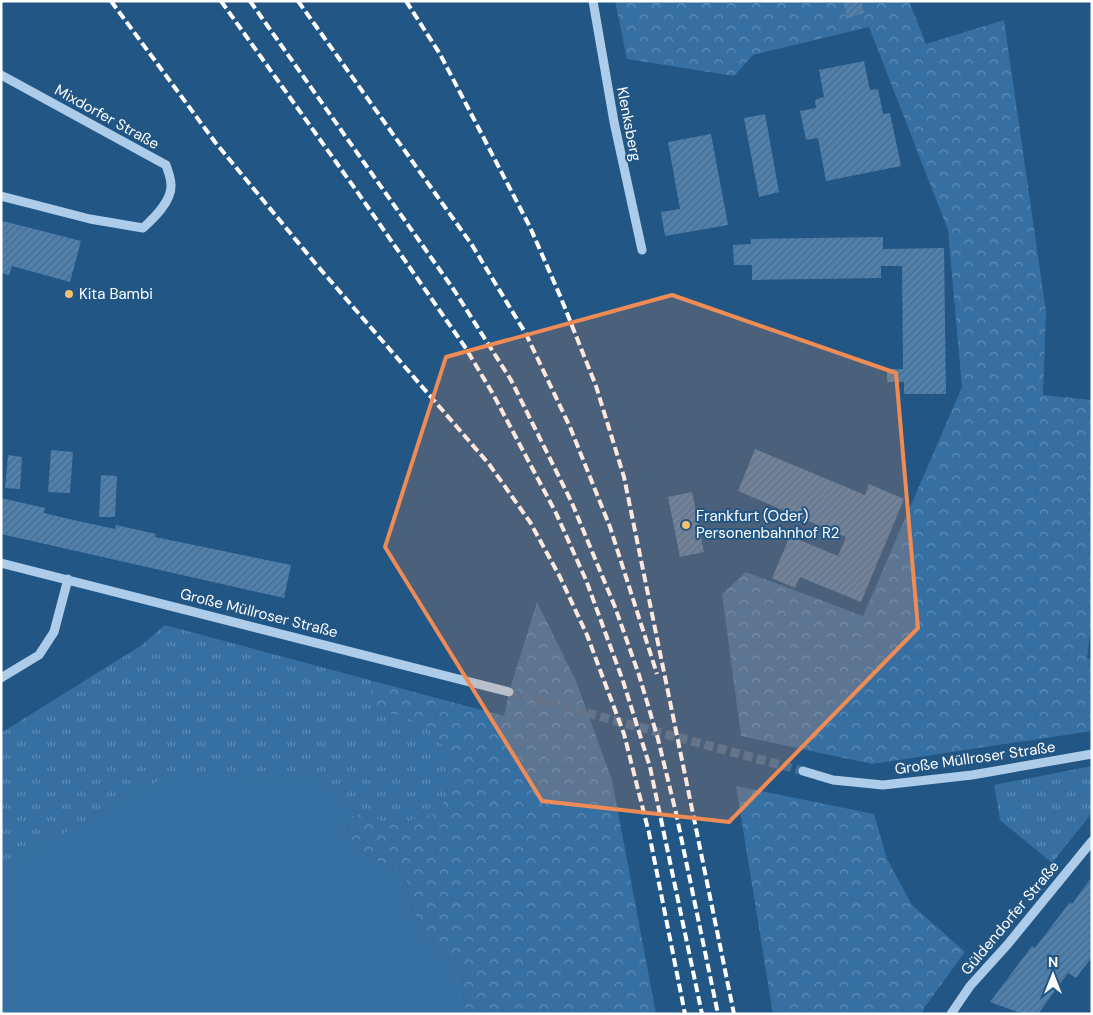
<svg xmlns="http://www.w3.org/2000/svg" width="1093" height="1015" viewBox="0 0 1093 1015" font-family="'DM Sans',sans-serif">
	<style>
		.grass { fill: url(#grass-tufts) }
		.forest { fill: url(#forest-crowns) }
		.park { fill: #3670a2 }
		.building { fill: url(#building-hatch) }
		.lines { fill: none; stroke-linecap: round; stroke-linejoin: round }
		.minor-tunnel { stroke: #436f97; stroke-width: 9; stroke-dasharray: 9 4.5; stroke-linecap: butt }
		.minor { stroke: #accce9; stroke-width: 9 }
		.rail { stroke: #fff; stroke-width: 4; stroke-dasharray: 9 4; stroke-linecap: butt }
		.marked { fill: #ef8b55; fill-opacity: 0.2; stroke: #ef8b55; stroke-width: 4; stroke-linejoin: round }
		.poi-dot { fill: #f4c26e; stroke: #225685; stroke-width: 2 }
		.labels { text-anchor: middle; dominant-baseline: central; stroke-width: 4; stroke-linejoin: round; paint-order: stroke }
		.street-label { font-size: 15px; fill: #fff; stroke: #225685 }
		.poi-label { font-size: 15px; fill: #fff; stroke: #225685; text-anchor: start }
	</style>
	<defs>
		<pattern id="grass-tufts" width="24" height="20" patternUnits="userSpaceOnUse" patternTransform="scale(1.25)"><rect width="24" height="20" fill="#3670a2"/><path d="M3 7l-1-3M5 7V3M7 7l1-3M15 17l-1-3M17 17v-4M19 17l1-3" fill="none" stroke="#5e8db5"/></pattern>
		<pattern id="forest-crowns" width="20" height="18" patternUnits="userSpaceOnUse" patternTransform="scale(1.25)"><rect width="20" height="18" fill="#3670a2"/><path d="M2 6a3 3 0 1 1 6 0M12 15a3 3 0 1 1 6 0" fill="none" stroke="#5e8db5"/></pattern>
		<pattern id="building-hatch" width="6" height="6" patternUnits="userSpaceOnUse" patternTransform="scale(1.25)"><rect width="6" height="6" fill="#4f81af"/><path d="M-1 1l2-2M0 6l6-6M5 7l2-2" fill="none" stroke="#4e6982"/></pattern>
	</defs>
	<rect width="100%" height="100%" fill="#225685"/>
	<path class="grass" d="M 165,625 L 373,681 L 368,701 L 377,710 L 424,723 L 455,760 L 441,811 L 396,825 L 357,814 L 324,779 L 1,868 L 1,733 L 142,645 Z
		M 1092,766 L 1092,813 L 1052,863 L 1000,820 L 994,785 Z"/>
	<path class="forest" d="M 615,1 L 909,1 L 926,44 L 1004,20 L 1046,312 L 1043,395 L 1092,400 L 1092,617 L 1087,658 L 1092,660 L 1092,731 L 872,764 L 741,736 L 722,594 L 746,572 L 863,616 L 962,387 L 948,230 L 869,27 L 753,55 L 734,76 L 627,59 Z
		M 537,602 L 576,681 L 612,780 L 656,1014 L 465,1014 L 462,973 L 428,938 L 413,910 L 405,876 L 353,847 L 346,819 L 357,814 L 396,825 L 441,811 L 455,760 L 424,723 L 377,710 L 368,701 L 373,681 L 504,716 L 509,692 Z
		M 736,786 L 874,814 L 887,859 L 912,905 L 965,952 L 924,1008 L 922,1014 L 773,1014 Z"/>
	<path class="park" d="M 166,777 L 324,779 L 357,814 L 346,819 L 353,847 L 405,876 L 413,910 L 428,938 L 462,973 L 465,1014 L 1,1014 L 1,868 Z"/>
	<path class="building" d="M 848,1 L 861,1 L 864,13 L 848,18 L 843,3 Z
		M 864,61 L 870,90 L 878,89 L 883,114 L 890,113 L 901,166 L 826,181 L 818,138 L 806,140 L 800,111 L 816,108 L 815,100 L 824,97 L 819,70 Z
		M 765,114 L 779,192 L 759,197 L 744,118 Z
		M 711,134 L 728,225 L 665,236 L 661,212 L 680,209 L 668,142 Z
		M 3,221 L 81,241 L 70,282 L 12,266 L 9,275 L 1,273 L 1,228 Z
		M 883,237 L 883,249 L 944,248 L 946,394 L 904,394 L 904,382 L 887,382 L 887,369 L 903,369 L 902,266 L 881,266 L 881,278 L 752,280 L 752,265 L 734,265 L 733,245 L 751,244 L 751,239 Z
		M 755,449 L 865,495 L 869,484 L 904,499 L 861,602 L 800,577 L 795,588 L 772,578 L 790,536 L 838,556 L 846,537 L 738,491 Z
		M 51,450 L 73,452 L 70,493 L 48,492 Z
		M 8,455 L 22,457 L 20,489 L 5,488 Z
		M 101,475 L 117,476 L 115,517 L 99,517 Z
		M 692,492 L 704,552 L 680,557 L 668,497 Z
		M 1,498 L 45,508 L 44,513 L 69,519 L 115,529 L 116,525 L 156,534 L 155,537 L 291,565 L 284,598 L 1,534 Z
		M 1092,877 L 1092,957 L 1076,978 L 1068,973 L 1038,1014 L 1023,1014 L 990,1002 L 1032,946 L 1035,948 L 1070,902 L 1072,904 Z"/>
	<g class="lines">
		<path class="minor-tunnel" d="M 509,692 L 803,771"/>
		<path class="minor" d="M 593,1 L 614,122 L 642,250
			M 1,75 L 166,165 C 168,171 171,178 171,185 C 172,201 154,218 143,228 L 90,219 L 1,196
			M 1,563 L 509,692
			M 1,678 L 39,655 L 54,632 L 68,579
			M 803,771 L 833,780 L 883,785 L 972,775 L 1092,754
			M 951,1014 L 970,986 L 1008,944 L 1092,841"/>
		<path class="rail" d="M 111,1 L 215,142 L 315,263 L 489,464 L 530,522 L 560,577 L 587,635 L 624,734 L 649,833 L 685,1014
			M 221,1 L 356,190 L 465,347 L 493,394 L 556,513 L 586,580 L 623,681 L 650,767 L 702,1014
			M 250,1 L 454,290 L 511,380 L 572,503 L 615,607 L 639,675 L 658,739 L 676,813 L 718,1014
			M 298,1 L 472,245 L 526,334 L 570,427 L 610,527 L 657,674
			M 406,1 L 440,54 L 530,227 L 561,298 L 596,386 L 624,477 L 734,1014"/>
	</g>
	<path class="marked" d="M 672,295 L 896,373 L 918,628 L 729,822 L 542,801 L 385,547 L 446,357 Z"/>
	<g class="poi-dot">
		<circle cx="69" cy="294" r="5"/>
		<circle cx="686" cy="525" r="5"/>
	</g>
	<g class="labels">
		<g class="street-label">
			<text transform="translate(107 117) rotate(29)">Mixdorfer Straße</text>
			<text transform="translate(629 124) rotate(79)">Klenksberg</text>
			<text transform="translate(259 613) rotate(14)">Große Müllroser Straße</text>
			<text transform="translate(975 758) rotate(-8)">Große Müllroser Straße</text>
			<text transform="translate(1010 918) rotate(-50)">Güldendorfer Straße</text>
		</g>
		<g class="poi-label">
			<text x="79" y="294">Kita Bambi</text>
			<text x="696" y="516">Frankfurt (Oder)<tspan x="696" dy="17">Personenbahnhof R2</tspan></text>
		</g>
	</g>
	<rect width="1093" height="1015" fill="none" stroke="#ffffff" stroke-width="5"/>
	<g transform="translate(1053 975)" stroke="#225685" stroke-width="4" paint-order="stroke">
	<path d="M0-4L9 19L0 12L-9 19Z" fill="#ffffff"/>
	<text y="-8" font-size="14" font-weight="bold" text-anchor="middle" fill="#ffffff">N</text>
	</g>
</svg>
